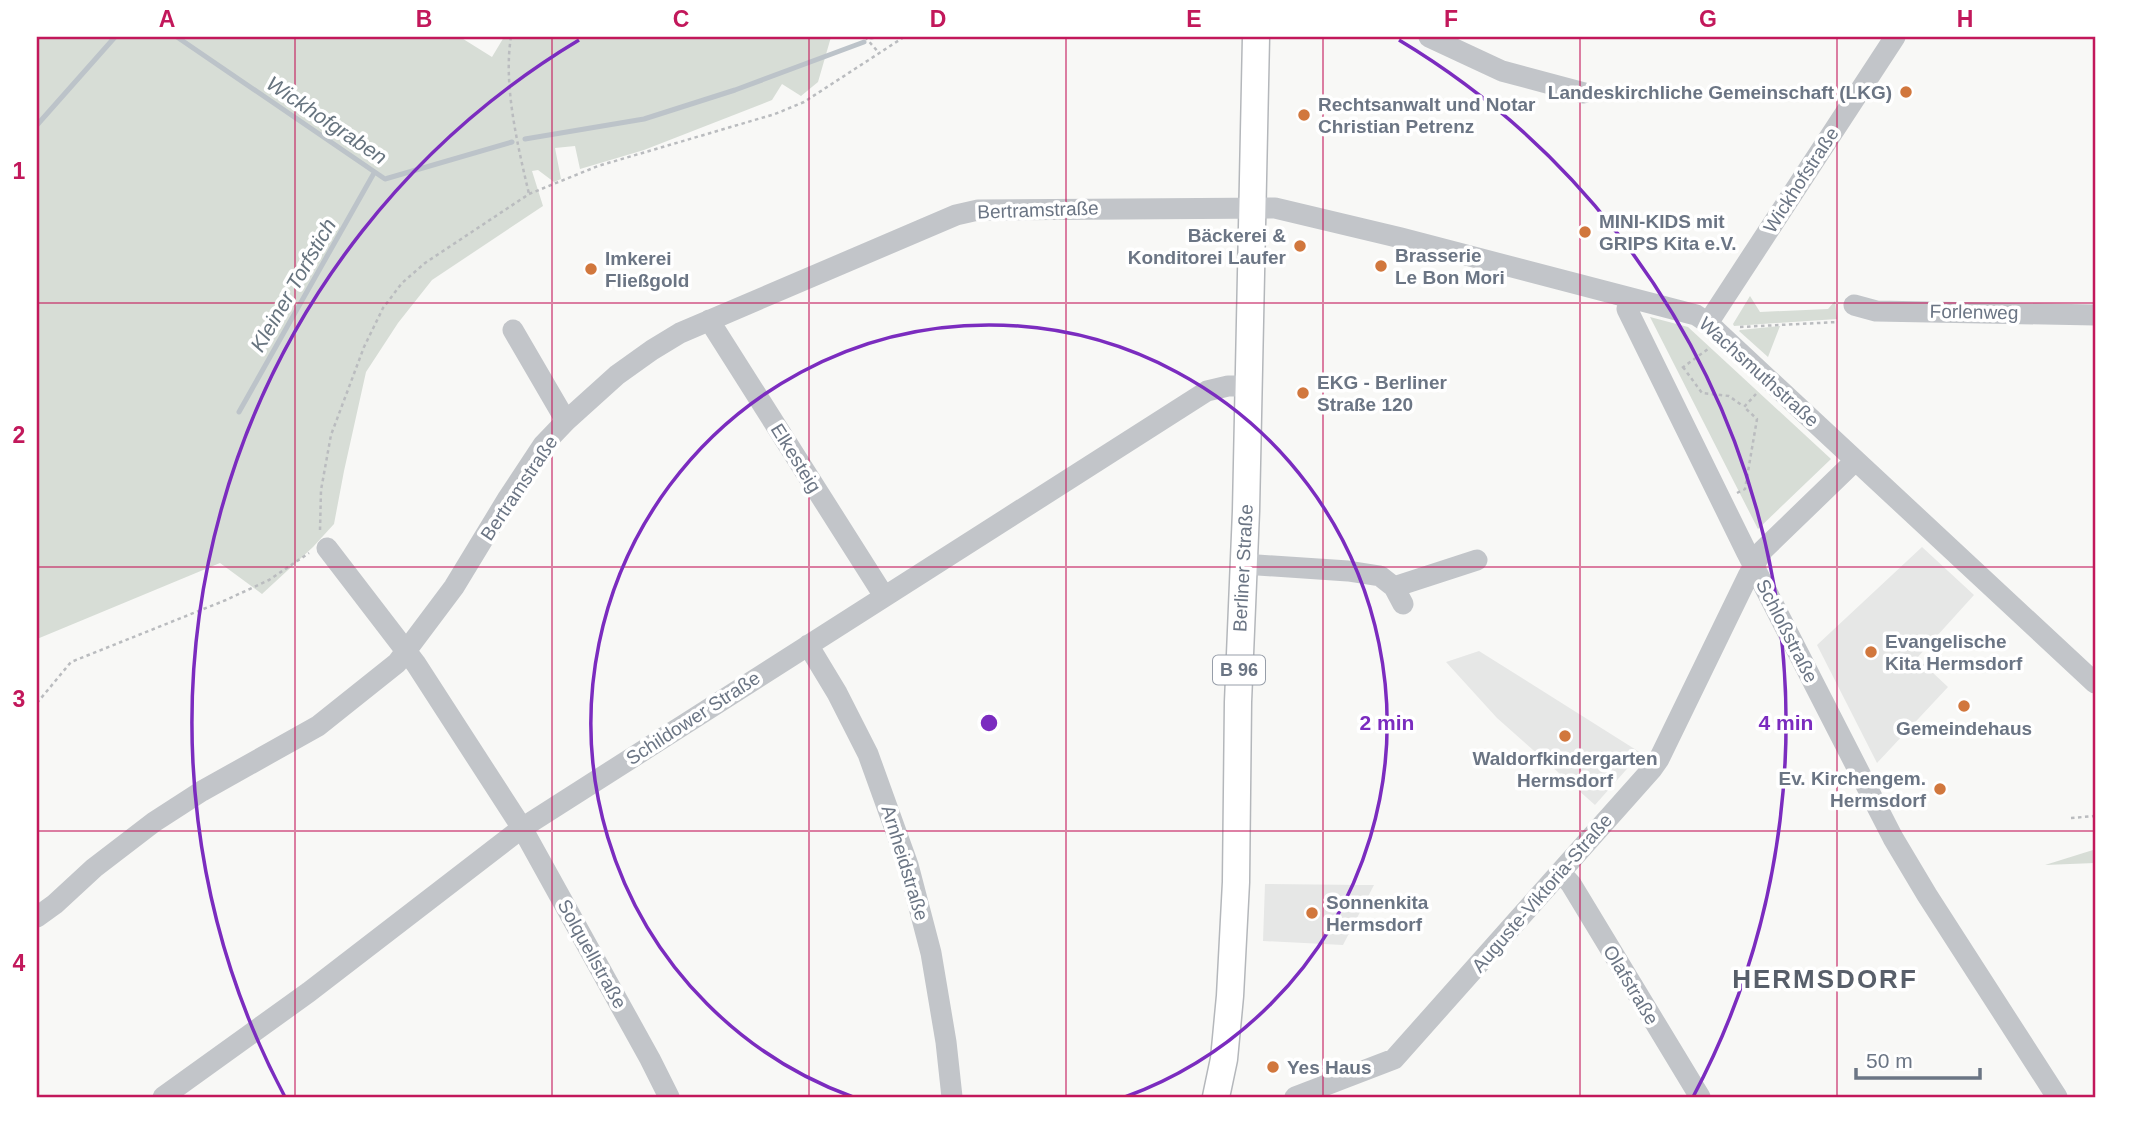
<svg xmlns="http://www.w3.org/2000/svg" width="2132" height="1134" viewBox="0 0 2132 1134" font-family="Helvetica,sans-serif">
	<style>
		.built { fill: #e6e7e6 }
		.green { fill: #d7ddd6 }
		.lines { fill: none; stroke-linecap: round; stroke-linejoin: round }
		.stream { stroke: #bcc3c9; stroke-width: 5 }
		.major-casing { stroke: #b4b7bb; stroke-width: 29 }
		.path { stroke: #babcbf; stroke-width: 2.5; stroke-dasharray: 3.5 3.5; stroke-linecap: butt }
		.minor { stroke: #c2c5c9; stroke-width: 21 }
		.major { stroke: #fff; stroke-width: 26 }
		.grid { fill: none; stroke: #c2185b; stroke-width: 2; stroke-opacity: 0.55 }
		.ring { fill: none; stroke: #7b2cbf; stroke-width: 3.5 }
		.poi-dot { fill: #d1773d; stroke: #fff; stroke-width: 2.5 }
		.labels { text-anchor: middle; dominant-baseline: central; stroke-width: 7; stroke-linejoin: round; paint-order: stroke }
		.shield { fill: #fff; stroke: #979ea9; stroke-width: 2 }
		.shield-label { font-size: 18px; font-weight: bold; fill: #6b7584 }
		.poi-label { font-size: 19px; font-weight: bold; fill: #6b7584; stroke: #fff; text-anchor: start }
		.street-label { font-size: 19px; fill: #6b7584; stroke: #fff }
		.water-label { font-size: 21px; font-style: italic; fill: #67747f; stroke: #fff }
		.district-label { font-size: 26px; font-weight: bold; letter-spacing: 2px; fill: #585f6a; stroke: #fff }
		.centre { fill: #7b2cbf; stroke: #fff; stroke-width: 3.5 }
		.ring-label { font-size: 21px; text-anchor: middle; font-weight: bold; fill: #7b2cbf; stroke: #fff; stroke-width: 7; stroke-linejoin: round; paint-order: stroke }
		.neatline { fill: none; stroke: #c2185b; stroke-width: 2.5 }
		.grid-label { font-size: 23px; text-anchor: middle; font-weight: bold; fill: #c2185b }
	</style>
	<rect width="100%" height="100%" fill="#f8f8f6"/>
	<path class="built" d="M 1922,547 L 1974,595 L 1917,658 L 1948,687 L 1877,763 L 1817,645 Z
		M 1479,651 L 1641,753 L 1595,805 L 1497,718 L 1446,662 Z
		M 1265,884 L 1362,885 L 1374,885 L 1343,945 L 1263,941 Z"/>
	<path class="green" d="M 37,37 L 460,37 L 492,57 L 504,37 L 831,37 L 818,82 L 801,96 L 782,84 L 772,100 L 644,150 L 580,169 L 575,146 L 555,148 L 561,179 L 554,182 L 538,170 L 532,171 L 543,206 L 432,280 L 398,323 L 366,372 L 344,471 L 334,524 L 313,547 L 262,594 L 220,563 L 37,639 Z
		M 1750,296 L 1760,312 L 1828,309 L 1835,301 L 1837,319 L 1734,326 L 1733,324 Z
		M 1650,317 L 1688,327 L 1831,459 L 1758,529 Z
		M 1780,326 L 1768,357 L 1739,331 L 1740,330 Z
		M 2095,844 L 2095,863 L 2045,865 L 2093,850 Z"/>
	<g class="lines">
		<path class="stream" d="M 177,37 L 385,179 L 512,142
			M 871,37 L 872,37
			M 37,125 L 115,37
			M 525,139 L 644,119 L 735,90 L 864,42
			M 239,412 L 374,173"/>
		<defs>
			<path id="major" d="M 1216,1097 L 1224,1059 L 1230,996 L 1236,882 L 1238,702 L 1246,511 L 1256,37"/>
		</defs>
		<use href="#major" class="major-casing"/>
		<path class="path" d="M 511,37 C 503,85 518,147 529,194
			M 865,37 L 880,54
			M 1740,327 L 1838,322
			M 1683,367 L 1702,393 L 1729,396 L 1743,406
			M 1682,368 L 1708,349
			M 1737,493 L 1745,489 L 1757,419 L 1744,407 L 1756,394
			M 320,530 L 321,490 L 331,435 L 364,347 L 383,308 L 402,283 L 425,263 L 529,194 L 598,166 L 775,114 L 804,102 L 904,37
			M 37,703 L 71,662 L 226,600 L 269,580 L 309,553
			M 2071,818 L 2095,816"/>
		<path class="minor" d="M 1429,37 L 1502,71 L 1584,93
			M 1630,298 L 1627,309 L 1746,551 L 1893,838 L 1927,895 L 2057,1097
			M 1854,305 L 1876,311 L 2095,315
			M 709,320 L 884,596
			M 1708,323 L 1895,37
			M 513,330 L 566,421
			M 327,548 L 416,664 L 522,828 L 650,1059 L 669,1097
			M 1243,564 L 1348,571 L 1380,576 L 1394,587 L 1403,604
			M 1394,587 L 1477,560
			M 808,645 L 837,693 L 868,754 L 908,865 L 931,953 L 946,1042 L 952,1097
			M 1561,873 L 1571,884 L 1700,1097
			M 37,917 L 55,904 L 94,868 L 154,822 L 202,791 L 318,726 L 397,663 L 454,587 L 508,498 L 543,445 L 566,421 L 617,375 L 652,350 L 680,333 L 956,215 L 978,210 L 1275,208 L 1401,238 L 1696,315 L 1708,323 L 2095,683
			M 163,1097 L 309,992 L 522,828 L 1207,391 L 1228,386 L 1248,386
			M 1295,1097 L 1394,1059 L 1652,769 L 1659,759 L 1748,576 L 1763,550 L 1855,461"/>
		<use href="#major" class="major"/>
	</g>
	<path class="grid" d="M 295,37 L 295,1097M 552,37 L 552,1097M 809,37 L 809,1097M 1066,37 L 1066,1097M 1323,37 L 1323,1097M 1580,37 L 1580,1097M 1837,37 L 1837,1097M 37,303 L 2095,303M 37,567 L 2095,567M 37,831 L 2095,831"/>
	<g class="ring">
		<path d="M853 1097A398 398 0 1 1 1125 1097"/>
		<path d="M285 1097A797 797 0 0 1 579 40M1399 40A797 797 0 0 1 1693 1097"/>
	</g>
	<g class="poi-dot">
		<circle cx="1906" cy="92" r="7"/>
		<circle cx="1304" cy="115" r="7"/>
		<circle cx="1585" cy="232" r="7"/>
		<circle cx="1300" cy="246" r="7"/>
		<circle cx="1381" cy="266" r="7"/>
		<circle cx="591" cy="269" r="7"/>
		<circle cx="1303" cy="393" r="7"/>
		<circle cx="1871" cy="652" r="7"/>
		<circle cx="1964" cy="706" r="7"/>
		<circle cx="1565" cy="736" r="7"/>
		<circle cx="1940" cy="789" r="7"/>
		<circle cx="1312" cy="913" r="7"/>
		<circle cx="1273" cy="1067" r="7"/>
	</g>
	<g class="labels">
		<rect class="shield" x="1213" y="655.5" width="52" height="29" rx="5"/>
		<g class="shield-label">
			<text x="1239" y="670">B 96</text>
		</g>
		<g class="poi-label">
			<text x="1892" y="92" text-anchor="end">Landeskirchliche Gemeinschaft (LKG)</text>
			<text x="1318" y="104">Rechtsanwalt und Notar<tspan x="1318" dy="22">Christian Petrenz</tspan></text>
			<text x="1599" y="221">MINI-KIDS mit<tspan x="1599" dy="22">GRIPS Kita e.V.</tspan></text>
			<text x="1286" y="235" text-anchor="end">Bäckerei &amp;<tspan x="1286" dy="22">Konditorei Laufer</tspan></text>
			<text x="1395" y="255">Brasserie<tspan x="1395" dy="22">Le Bon Mori</tspan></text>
			<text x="605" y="258">Imkerei<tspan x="605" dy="22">Fließgold</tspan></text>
			<text x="1317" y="382">EKG - Berliner<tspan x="1317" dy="22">Straße 120</tspan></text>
			<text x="1885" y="641">Evangelische<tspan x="1885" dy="22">Kita Hermsdorf</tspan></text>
			<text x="1964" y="728" text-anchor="middle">Gemeindehaus</text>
			<text x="1565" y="758" text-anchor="middle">Waldorfkindergarten<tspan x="1565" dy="22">Hermsdorf</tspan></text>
			<text x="1926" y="778" text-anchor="end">Ev. Kirchengem.<tspan x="1926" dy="22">Hermsdorf</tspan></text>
			<text x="1326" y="902">Sonnenkita<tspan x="1326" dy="22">Hermsdorf</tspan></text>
			<text x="1287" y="1067">Yes Haus</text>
		</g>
		<g class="street-label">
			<text transform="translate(1801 180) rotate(-57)">Wickhofstraße</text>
			<text transform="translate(1038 210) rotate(-2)">Bertramstraße</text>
			<text transform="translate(1974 312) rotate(1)">Forlenweg</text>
			<text transform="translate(1759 372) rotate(42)">Wachsmuthstraße</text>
			<text transform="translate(796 458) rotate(58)">Elkesteig</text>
			<text transform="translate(519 488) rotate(-56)">Bertramstraße</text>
			<text transform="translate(1243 568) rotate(-87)">Berliner Straße</text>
			<text transform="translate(1787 631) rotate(63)">Schloßstraße</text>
			<text transform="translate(693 718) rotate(-33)">Schildower Straße</text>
			<text transform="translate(905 863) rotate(73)">Arnheidstraße</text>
			<text transform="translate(1542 893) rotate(-49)">Auguste-Viktoria-Straße</text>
			<text transform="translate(592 954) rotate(61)">Solquellstraße</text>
			<text transform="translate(1631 985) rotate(59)">Olafstraße</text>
		</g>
		<g class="water-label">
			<text transform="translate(327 120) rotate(34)">Wickhofgraben</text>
			<text transform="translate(293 285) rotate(-60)">Kleiner Torfstich</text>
		</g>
		<g class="district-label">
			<text x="1825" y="979">HERMSDORF</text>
		</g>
	</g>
	<circle cx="989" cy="723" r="10" class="centre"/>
	<g class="ring-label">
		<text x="1387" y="730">2 min</text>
		<text x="1786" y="730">4 min</text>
	</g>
	<rect width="2132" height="1134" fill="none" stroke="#ffffff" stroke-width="77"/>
	<path d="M1856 1068v10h124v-10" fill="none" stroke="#6b7584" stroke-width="3.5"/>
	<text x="1866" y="1068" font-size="21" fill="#6b7584" stroke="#ffffff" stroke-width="5" paint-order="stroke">50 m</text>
	<rect x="38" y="38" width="2056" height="1058" class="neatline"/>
	<g class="grid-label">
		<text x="167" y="27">A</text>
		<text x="424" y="27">B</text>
		<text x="681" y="27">C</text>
		<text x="938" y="27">D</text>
		<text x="1194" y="27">E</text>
		<text x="1451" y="27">F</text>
		<text x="1708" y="27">G</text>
		<text x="1965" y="27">H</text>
		<text x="19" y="179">1</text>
		<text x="19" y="443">2</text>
		<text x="19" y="707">3</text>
		<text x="19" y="971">4</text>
	</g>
</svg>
